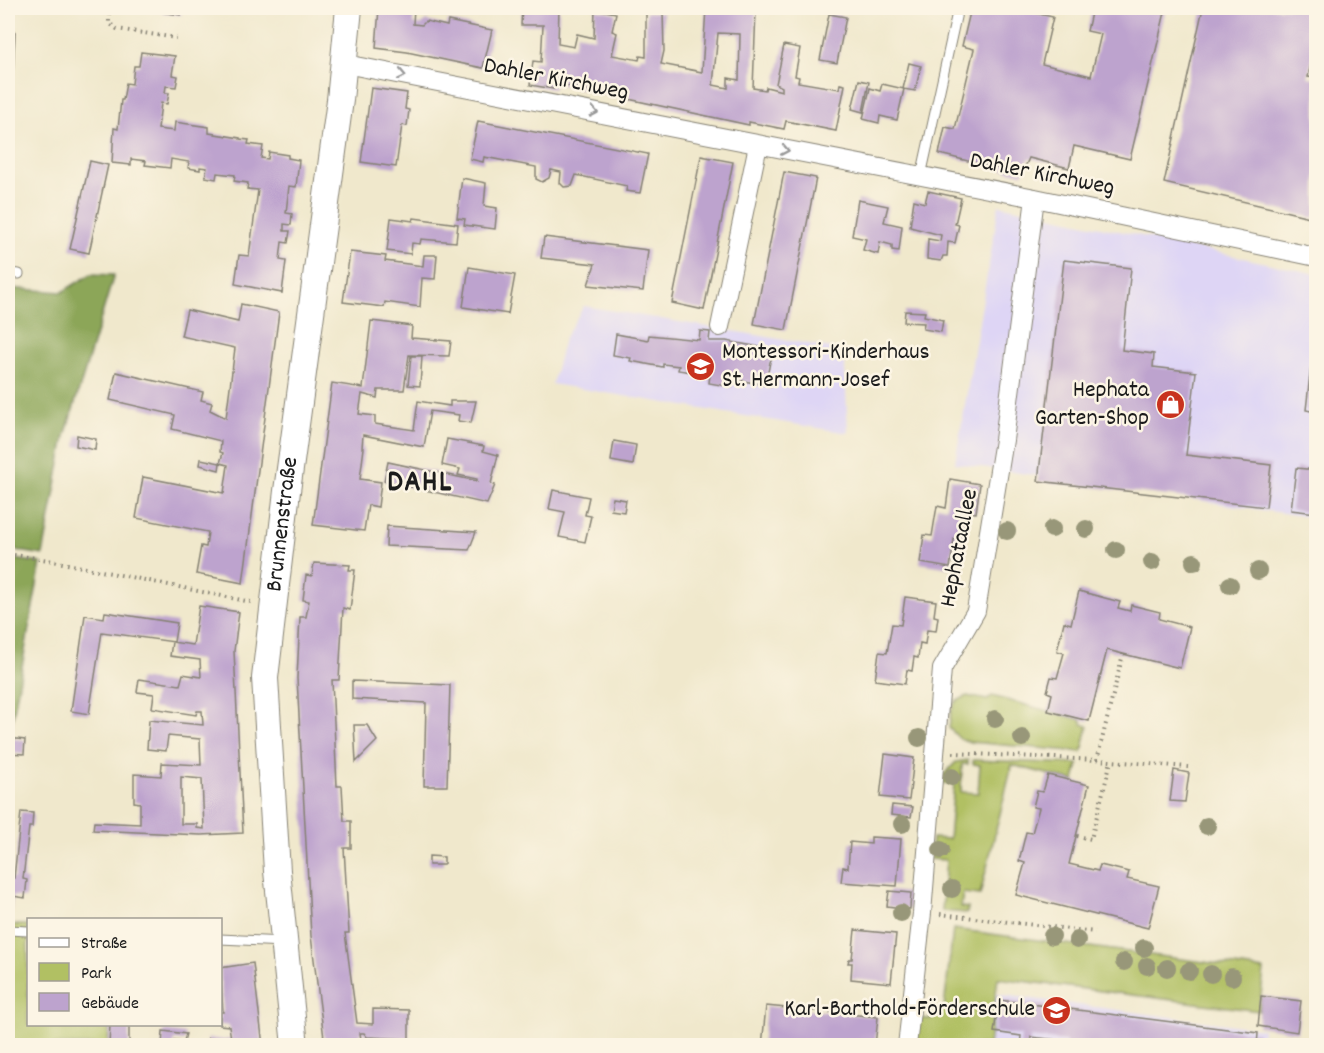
<svg xmlns="http://www.w3.org/2000/svg" width="1324" height="1053" viewBox="0 0 1324 1053" font-family="Dekko,sans-serif">
	<style>
		.built { fill: #ded5f5 }
		.green { fill: #b1c063; stroke: #666e40; stroke-width: 1.5 }
		.forest { fill: #8ca659; stroke: #54613a; stroke-width: 1.5 }
		.building { fill: #bda3ce; fill-rule: evenodd }
		.lines { fill: none; stroke-linecap: round; stroke-linejoin: round }
		.lane-casing { stroke: #868274; stroke-width: 11 }
		.street-casing { stroke: #868274; stroke-width: 20 }
		.secondary-casing { stroke: #868274; stroke-width: 28 }
		.path { stroke: #868274; stroke-width: 4; stroke-dasharray: 1.5 4.5; stroke-linecap: butt }
		.lane { stroke: #fff; stroke-width: 9 }
		.street { stroke: #fff; stroke-width: 18 }
		.secondary { stroke: #fff; stroke-width: 26 }
		.tree { fill: #989779 }
		.oneway { stroke: #999 }
		.labels { text-anchor: middle; dominant-baseline: central; stroke-width: 5; stroke-linejoin: round; paint-order: stroke }
		.street-label { font-size: 24px; fill: #1c1c1c; stroke: #fcf5e5 }
		.poi-label { font-size: 24px; fill: #1c1c1c; stroke: #fcf5e5; text-anchor: end }
		.district-label { font-size: 30px; font-weight: bold; letter-spacing: 1.5px; fill: #1c1c1c; stroke: #fcf5e5 }
	</style>
	<rect width="100%" height="100%" fill="#fcf5e5"/>
	<filter id="ink" filterUnits="userSpaceOnUse"><feTurbulence type="fractalNoise" baseFrequency=".0167" numOctaves="2"/><feDisplacementMap in="SourceGraphic" scale="12" xChannelSelector="R" yChannelSelector="G"/><feConvolveMatrix kernelMatrix="1 2 1 2 8 2 1 2 1" color-interpolation-filters="sRGB"/></filter>
	<filter id="wash" filterUnits="userSpaceOnUse"><feTurbulence type="fractalNoise" baseFrequency=".008" numOctaves="4" result="noise"/><feDisplacementMap in="SourceGraphic" scale="24" xChannelSelector="R" yChannelSelector="G"/><feGaussianBlur stdDeviation="1.35" result="paint"/><feColorMatrix in="noise" values="0 0 0 0 0 0 0 0 0 0 0 0 0 0 0 0 0 1.4 0 .05"/><feComposite in="paint" operator="in"/></filter>
	<g filter="url(#wash)">
		<rect width="100%" height="100%" fill="#f0e8cc"/>
		<path class="built" d="M 999,205 L 1316,274 L 1316,518 L 955,463 Z
			M 584,306 L 844,350 L 848,433 L 552,384 L 564,339 Z
			M 995,994 L 1263,1029 L 1261,1045 L 989,1046 Z"/>
		<path class="green" d="M 967,696 L 987,700 L 992,696 L 1082,720 L 1082,724 L 1088,726 L 1082,752 L 970,742 L 959,738 L 949,728 L 951,712 L 955,702 Z
			M 968,760 L 968,764 L 962,764 L 961,792 L 978,793 L 980,765 L 973,764 L 973,760 L 1078,764 L 1074,781 L 1012,765 L 980,895 L 963,893 L 961,907 L 968,908 L 967,913 L 942,911 L 946,860 L 930,859 L 932,838 L 949,839 L 954,784 L 937,782 L 956,762 Z
			M 8,925 L 28,925 L 28,1024 L 109,1025 L 108,1045 L 8,1045 Z
			M 953,929 L 1264,970 L 1259,1011 L 998,978 L 989,1045 L 913,1046 L 916,1018 L 931,1019 L 944,1008 Z"/>
		<path class="forest" d="M 91,274 L 114,275 L 65,436 L 43,555 L 8,549 L 8,288 L 62,292 Z
			M 8,558 L 41,563 L 11,727 L 8,726 Z"/>
		<g id="blocks">
			<path class="building" d="M 147,8 L 182,8 L 181,15 L 146,10 Z
				M 379,8 L 414,8 L 413,24 L 422,25 L 426,21 L 447,26 L 448,21 L 492,30 L 483,68 L 407,52 L 376,48 Z
				M 522,8 L 559,8 L 558,44 L 574,47 L 577,34 L 594,38 L 595,9 L 616,13 L 612,31 L 617,33 L 612,55 L 639,60 L 640,56 L 646,57 L 646,12 L 663,12 L 664,51 L 661,64 L 702,72 L 706,8 L 756,10 L 753,88 L 765,90 L 766,87 L 782,91 L 782,87 L 776,84 L 784,45 L 800,48 L 795,76 L 799,77 L 798,82 L 839,89 L 840,84 L 845,85 L 836,131 L 786,121 L 784,129 L 749,122 L 749,125 L 554,83 L 554,89 L 530,85 L 533,61 L 541,62 L 543,25 L 521,25 ZM 718,33 L 740,34 L 739,80 L 728,78 L 728,88 L 713,85 Z
				M 971,8 L 1012,8 L 1053,17 L 1042,64 L 1091,76 L 1101,34 L 1087,31 L 1092,8 L 1166,8 L 1130,159 L 1074,146 L 1069,168 L 1029,158 L 1022,174 L 939,154 L 945,127 L 955,129 L 974,49 L 962,46 Z
				M 1203,8 L 1316,8 L 1316,41 L 1308,77 L 1316,78 L 1316,209 L 1314,218 L 1164,183 Z
				M 829,14 L 846,17 L 837,63 L 820,60 Z
				M 8,32 L 15,32 L 13,77 L 8,76 Z
				M 141,52 L 175,56 L 172,75 L 178,76 L 176,87 L 166,86 L 165,93 L 169,93 L 167,104 L 161,103 L 158,129 L 174,131 L 175,122 L 209,127 L 209,133 L 240,138 L 240,139 L 249,140 L 248,144 L 263,146 L 261,158 L 268,159 L 269,152 L 288,155 L 288,158 L 299,160 L 296,187 L 289,186 L 286,213 L 292,214 L 291,225 L 284,224 L 284,231 L 290,231 L 288,243 L 282,242 L 280,260 L 286,261 L 282,293 L 235,284 L 239,255 L 249,256 L 258,190 L 247,189 L 248,183 L 234,181 L 235,175 L 217,173 L 216,179 L 205,177 L 207,168 L 200,167 L 200,170 L 188,168 L 189,162 L 171,159 L 170,168 L 145,165 L 146,161 L 131,159 L 131,165 L 112,163 L 114,128 L 118,129 L 121,100 L 123,100 L 126,83 L 132,84 L 134,66 L 139,66 Z
				M 909,63 L 921,66 L 915,91 L 903,89 Z
				M 859,80 L 869,82 L 863,112 L 852,109 Z
				M 882,84 L 904,89 L 897,120 L 880,116 L 879,123 L 863,119 L 870,88 L 880,91 Z
				M 371,88 L 407,93 L 405,109 L 409,110 L 407,126 L 402,125 L 396,167 L 361,162 Z
				M 478,121 L 648,154 L 640,193 L 626,191 L 627,186 L 576,175 L 572,186 L 564,187 L 560,183 L 561,172 L 551,170 L 549,178 L 542,182 L 536,179 L 536,167 L 484,157 L 483,162 L 470,159 Z
				M 701,156 L 733,162 L 704,310 L 672,303 Z
				M 90,161 L 108,165 L 89,253 L 70,249 Z
				M 784,172 L 816,178 L 786,330 L 754,324 Z
				M 462,178 L 486,183 L 484,206 L 497,208 L 495,229 L 464,225 L 465,219 L 457,218 Z
				M 928,191 L 961,198 L 955,224 L 959,225 L 955,243 L 948,242 L 947,256 L 943,256 L 941,261 L 927,259 L 928,239 L 940,241 L 941,235 L 910,227 L 914,200 L 925,203 Z
				M 858,200 L 888,206 L 884,222 L 902,226 L 899,251 L 892,250 L 892,245 L 880,242 L 878,254 L 863,250 L 866,239 L 852,236 Z
				M 391,218 L 413,221 L 414,218 L 458,224 L 456,242 L 421,239 L 420,244 L 412,243 L 411,254 L 387,251 Z
				M 544,237 L 648,250 L 643,291 L 588,285 L 595,264 L 541,258 Z
				M 350,252 L 386,256 L 385,261 L 423,266 L 424,255 L 437,255 L 435,279 L 422,278 L 420,307 L 385,302 L 384,307 L 343,302 Z
				M 1064,260 L 1131,268 L 1122,350 L 1154,354 L 1153,367 L 1196,372 L 1186,455 L 1271,465 L 1266,507 L 1038,481 Z
				M 469,267 L 515,275 L 508,314 L 463,307 Z
				M 241,304 L 279,312 L 243,583 L 196,574 L 201,546 L 206,547 L 208,532 L 136,518 L 143,477 L 224,493 L 228,465 L 220,463 L 223,453 L 220,452 L 221,441 L 172,429 L 175,415 L 110,400 L 116,372 L 203,392 L 201,400 L 212,403 L 210,410 L 226,418 L 235,348 L 181,336 L 187,310 L 238,322 Z
				M 905,311 L 925,312 L 924,316 L 943,320 L 941,332 L 923,329 L 924,323 L 904,322 Z
				M 371,321 L 412,326 L 411,338 L 451,341 L 449,356 L 409,355 L 404,390 L 378,390 L 377,398 L 362,394 L 359,414 L 375,416 L 375,424 L 414,430 L 418,401 L 450,406 L 450,401 L 476,401 L 471,423 L 458,421 L 459,415 L 430,411 L 424,447 L 363,435 L 362,448 L 364,448 L 360,479 L 381,482 L 378,507 L 368,505 L 364,531 L 313,525 L 332,383 L 363,388 Z
				M 700,331 L 710,332 L 709,341 L 726,341 L 776,350 L 770,362 L 768,372 L 770,386 L 733,379 L 732,387 L 709,383 L 710,375 L 678,370 L 679,366 L 663,364 L 663,367 L 630,361 L 631,358 L 613,355 L 616,334 L 648,340 L 649,335 L 699,340 Z
				M 1315,331 L 1316,331 L 1316,412 L 1306,410 Z
				M 411,356 L 422,356 L 420,386 L 408,385 Z
				M 77,435 L 96,439 L 95,450 L 76,446 Z
				M 447,439 L 484,446 L 483,451 L 498,455 L 491,484 L 495,485 L 487,504 L 384,481 L 388,462 L 477,481 L 477,479 L 458,475 L 460,469 L 442,465 Z
				M 614,441 L 636,445 L 633,465 L 611,461 Z
				M 201,459 L 220,463 L 219,470 L 200,465 Z
				M 1296,468 L 1316,470 L 1316,513 L 1291,510 Z
				M 950,479 L 980,484 L 976,513 L 967,512 L 963,541 L 954,539 L 950,568 L 920,563 L 924,535 L 932,536 L 937,506 L 946,508 Z
				M 553,490 L 589,497 L 585,515 L 591,516 L 585,542 L 559,537 L 565,512 L 549,509 Z
				M 613,498 L 626,500 L 624,512 L 611,510 Z
				M 387,526 L 476,532 L 469,550 L 386,546 Z
				M 314,563 L 350,565 L 349,570 L 355,570 L 350,610 L 343,608 L 339,680 L 332,680 L 337,786 L 342,786 L 344,821 L 351,821 L 351,848 L 344,848 L 349,933 L 345,933 L 357,1023 L 373,1024 L 373,1009 L 409,1010 L 409,1039 L 367,1037 L 364,1033 L 360,1033 L 362,1046 L 325,1046 L 311,936 L 297,678 L 300,617 L 306,617 L 309,601 L 303,600 L 306,575 L 312,576 Z
				M 1079,591 L 1120,602 L 1118,608 L 1130,611 L 1131,605 L 1160,612 L 1159,619 L 1190,627 L 1180,668 L 1107,650 L 1089,721 L 1048,711 L 1052,694 L 1047,692 L 1051,677 L 1057,678 L 1064,653 L 1057,651 L 1064,622 L 1071,624 Z
				M 905,597 L 936,601 L 934,616 L 938,617 L 936,631 L 927,630 L 925,644 L 920,643 L 918,658 L 914,657 L 912,671 L 907,670 L 905,684 L 875,680 L 879,652 L 887,653 L 892,624 L 901,625 Z
				M 199,606 L 239,612 L 234,651 L 243,833 L 201,835 L 93,830 L 94,822 L 140,824 L 140,803 L 134,802 L 134,774 L 161,776 L 162,763 L 201,765 L 200,739 L 168,736 L 166,751 L 147,749 L 149,720 L 203,725 L 202,711 L 197,711 L 196,715 L 152,708 L 154,694 L 137,692 L 139,679 L 180,685 L 183,674 L 201,677 L 200,660 L 170,656 L 172,642 L 193,645 ZM 181,777 L 202,779 L 204,829 L 197,828 L 197,824 L 181,824 Z
				M 105,612 L 177,623 L 174,642 L 102,632 L 89,714 L 71,711 L 85,615 L 104,618 Z
				M 352,681 L 450,685 L 447,786 L 424,786 L 426,703 L 352,699 Z
				M 354,725 L 367,725 L 377,741 L 356,762 Z
				M 8,738 L 25,740 L 24,754 L 8,753 Z
				M 885,754 L 914,758 L 909,800 L 880,797 Z
				M 1174,770 L 1189,773 L 1185,802 L 1170,801 Z
				M 1048,775 L 1089,785 L 1069,864 L 1098,871 L 1100,865 L 1129,872 L 1127,879 L 1159,886 L 1148,928 L 1016,895 L 1025,863 L 1019,861 L 1026,832 L 1032,833 L 1039,808 L 1033,807 L 1037,791 L 1043,792 Z
				M 892,805 L 913,807 L 911,817 L 891,815 Z
				M 21,812 L 33,813 L 32,827 L 29,827 L 23,879 L 27,880 L 25,898 L 13,896 L 10,916 L 8,916 L 8,878 L 14,878 Z
				M 871,837 L 901,839 L 897,886 L 841,882 L 843,867 L 848,868 L 850,842 L 871,844 Z
				M 429,856 L 444,857 L 444,865 L 429,865 Z
				M 889,891 L 911,893 L 910,909 L 887,906 Z
				M 855,930 L 896,934 L 891,983 L 851,979 L 852,963 L 848,963 L 849,959 L 852,959 Z
				M 253,963 L 263,1046 L 207,1045 L 208,1038 L 224,1040 L 231,1039 L 229,1026 L 220,1025 L 220,1012 L 223,1012 L 220,968 Z
				M 1261,996 L 1301,1001 L 1297,1032 L 1258,1026 Z
				M 999,1000 L 1258,1033 L 1257,1046 L 1066,1046 L 1066,1041 L 1031,1037 L 1029,1046 L 1020,1046 L 1021,1036 L 994,1032 Z
				M 766,1006 L 878,1017 L 875,1046 L 762,1046 Z
				M 110,1024 L 129,1024 L 129,1046 L 109,1046 Z
				M 163,1031 L 186,1034 L 184,1041 L 174,1040 L 173,1046 L 162,1046 Z"/>
		</g>
	</g>
	<g filter="url(#ink)">
		<use href="#blocks" fill-opacity="0" stroke="#868274" stroke-width="1.5"/>
		<g class="lines">
			<defs>
				<path id="lane" d="M 921,176 L 958,8
					M 8,273 L 19,274
					M 8,930 L 28,931
					M 220,939 L 284,942"/>
				<path id="street" d="M 345,64 L 1035,198 L 1316,257
					M 720,327 L 758,145
					M 907,1046 L 922,913 L 942,669 L 976,611 L 1004,440 L 1035,198"/>
				<g id="secondary">
					<path id="s1" d="M 295,1046 L 277,871 L 265,678 L 287,491 L 340,100 L 349,8"/>
				</g>
			</defs>
			<use href="#lane" class="lane-casing"/>
			<use href="#street" class="street-casing"/>
			<use href="#secondary" class="secondary-casing"/>
			<path class="path" d="M 109,8 L 109,23 L 117,29 L 176,38
				M 8,554 L 48,560 L 251,602
				M 953,753 L 1097,760 L 1188,767
				M 1097,760 L 1123,654
				M 1077,836 L 1091,839 L 1111,761
				M 940,914 L 1095,932"/>
			<use href="#lane" class="lane"/>
			<use href="#street" class="street"/>
			<use href="#secondary" class="secondary"/>
		</g>
		<g class="tree">
			<circle cx="1052" cy="529" r="9"/>
			<circle cx="1086" cy="529" r="9"/>
			<circle cx="1007" cy="531" r="9"/>
			<circle cx="1116" cy="550" r="9"/>
			<circle cx="1152" cy="562" r="9"/>
			<circle cx="1194" cy="562" r="9"/>
			<circle cx="1258" cy="571" r="9"/>
			<circle cx="1230" cy="585" r="9"/>
			<circle cx="995" cy="719" r="9"/>
			<circle cx="919" cy="738" r="9"/>
			<circle cx="1022" cy="738" r="9"/>
			<circle cx="952" cy="777" r="9"/>
			<circle cx="902" cy="824" r="9"/>
			<circle cx="1207" cy="826" r="9"/>
			<circle cx="941" cy="850" r="9"/>
			<circle cx="952" cy="889" r="9"/>
			<circle cx="901" cy="913" r="9"/>
			<circle cx="1052" cy="936" r="9"/>
			<circle cx="1077" cy="940" r="9"/>
			<circle cx="1144" cy="948" r="9"/>
			<circle cx="1124" cy="962" r="9"/>
			<circle cx="1147" cy="966" r="9"/>
			<circle cx="1167" cy="968" r="9"/>
			<circle cx="1189" cy="971" r="9"/>
			<circle cx="1211" cy="974" r="9"/>
			<circle cx="1232" cy="977" r="9"/>
		</g>
		<defs><path id="oneway-chevron" d="M-2-3.5L2.5 0L-2 3.5" fill="none" stroke-width="1.6" stroke-linecap="round" stroke-linejoin="round" transform="scale(1.5)"/></defs>
		<g class="oneway">
			<use href="#oneway-chevron" transform="translate(402 75) rotate(11)"/>
			<use href="#oneway-chevron" transform="translate(594 112) rotate(11)"/>
			<use href="#oneway-chevron" transform="translate(785 150) rotate(11)"/>
		</g>
	</g>
	<defs>
		<symbol id="school-disc" viewBox="-11 -11 22 22"><circle r="9.5" fill="#c8321e" stroke="#fcf5e5"/><path d="M0-5L7-2L0 1L-7-2ZM-4 1L0 2.5L4 1V4Q0 6-4 4Z" fill="#fff"/></symbol>
		<symbol id="shop-disc" viewBox="-11 -11 22 22"><circle r="9.5" fill="#c8321e" stroke="#fcf5e5"/><path d="M-5-2.5h2.3a2.7 3.5 0 0 1 5.4 0H5L5.5 6h-11ZM-1.5-2.5h3a1.5 2.3 0 0 0-3 0Z" fill="#fff"/></symbol>
	</defs>
	<g fill-rule="evenodd">
		<use href="#school-disc" x="684" y="350" width="33" height="33"/>
		<use href="#shop-disc" x="1154" y="388" width="33" height="33"/>
		<use href="#school-disc" x="1040" y="994" width="33" height="33"/>
	</g>
	<g class="labels">
		<g class="street-label">
			<text transform="translate(556 80) rotate(11)">Dahler Kirchweg</text>
			<text transform="translate(1042 175) rotate(11)">Dahler Kirchweg</text>
			<text stroke="none"><textPath href="#s1" startOffset="524">Brunnenstraße</textPath></text>
			<text transform="translate(960 548) rotate(-79)">Hephataallee</text>
		</g>
		<g class="poi-label">
			<text x="722" y="353" text-anchor="start">Montessori-Kinderhaus<tspan x="722" dy="28">St. Hermann-Josef</tspan></text>
			<text x="1149" y="391">Hephata<tspan x="1149" dy="28">Garten-Shop</tspan></text>
			<text x="1035" y="1010">Karl-Barthold-Förderschule</text>
		</g>
		<g class="district-label">
			<text x="420" y="484">DAHL</text>
		</g>
	</g>
	<rect width="1324" height="1053" fill="none" stroke="#fcf5e5" stroke-width="30"/>
	<rect x="27" y="918" width="195" height="108" fill="#fcf5e5" stroke="#a29e95" stroke-width="1.5"/>
	<rect x="39" y="938" width="30" height="9" fill="#ffffff" stroke="#a29e95" stroke-width="1.5"/>
	<text x="81" y="948" font-size="18" fill="#1c1c1c">Straße</text>
	<rect x="39" y="963" width="30" height="18" fill="#b1c063" stroke="#a29e95" stroke-width="1.5"/>
	<text x="81" y="978" font-size="18" fill="#1c1c1c">Park</text>
	<rect x="39" y="993" width="30" height="18" fill="#bda3ce" stroke="#a29e95" stroke-width="1.5"/>
	<text x="81" y="1008" font-size="18" fill="#1c1c1c">Gebäude</text>
</svg>
